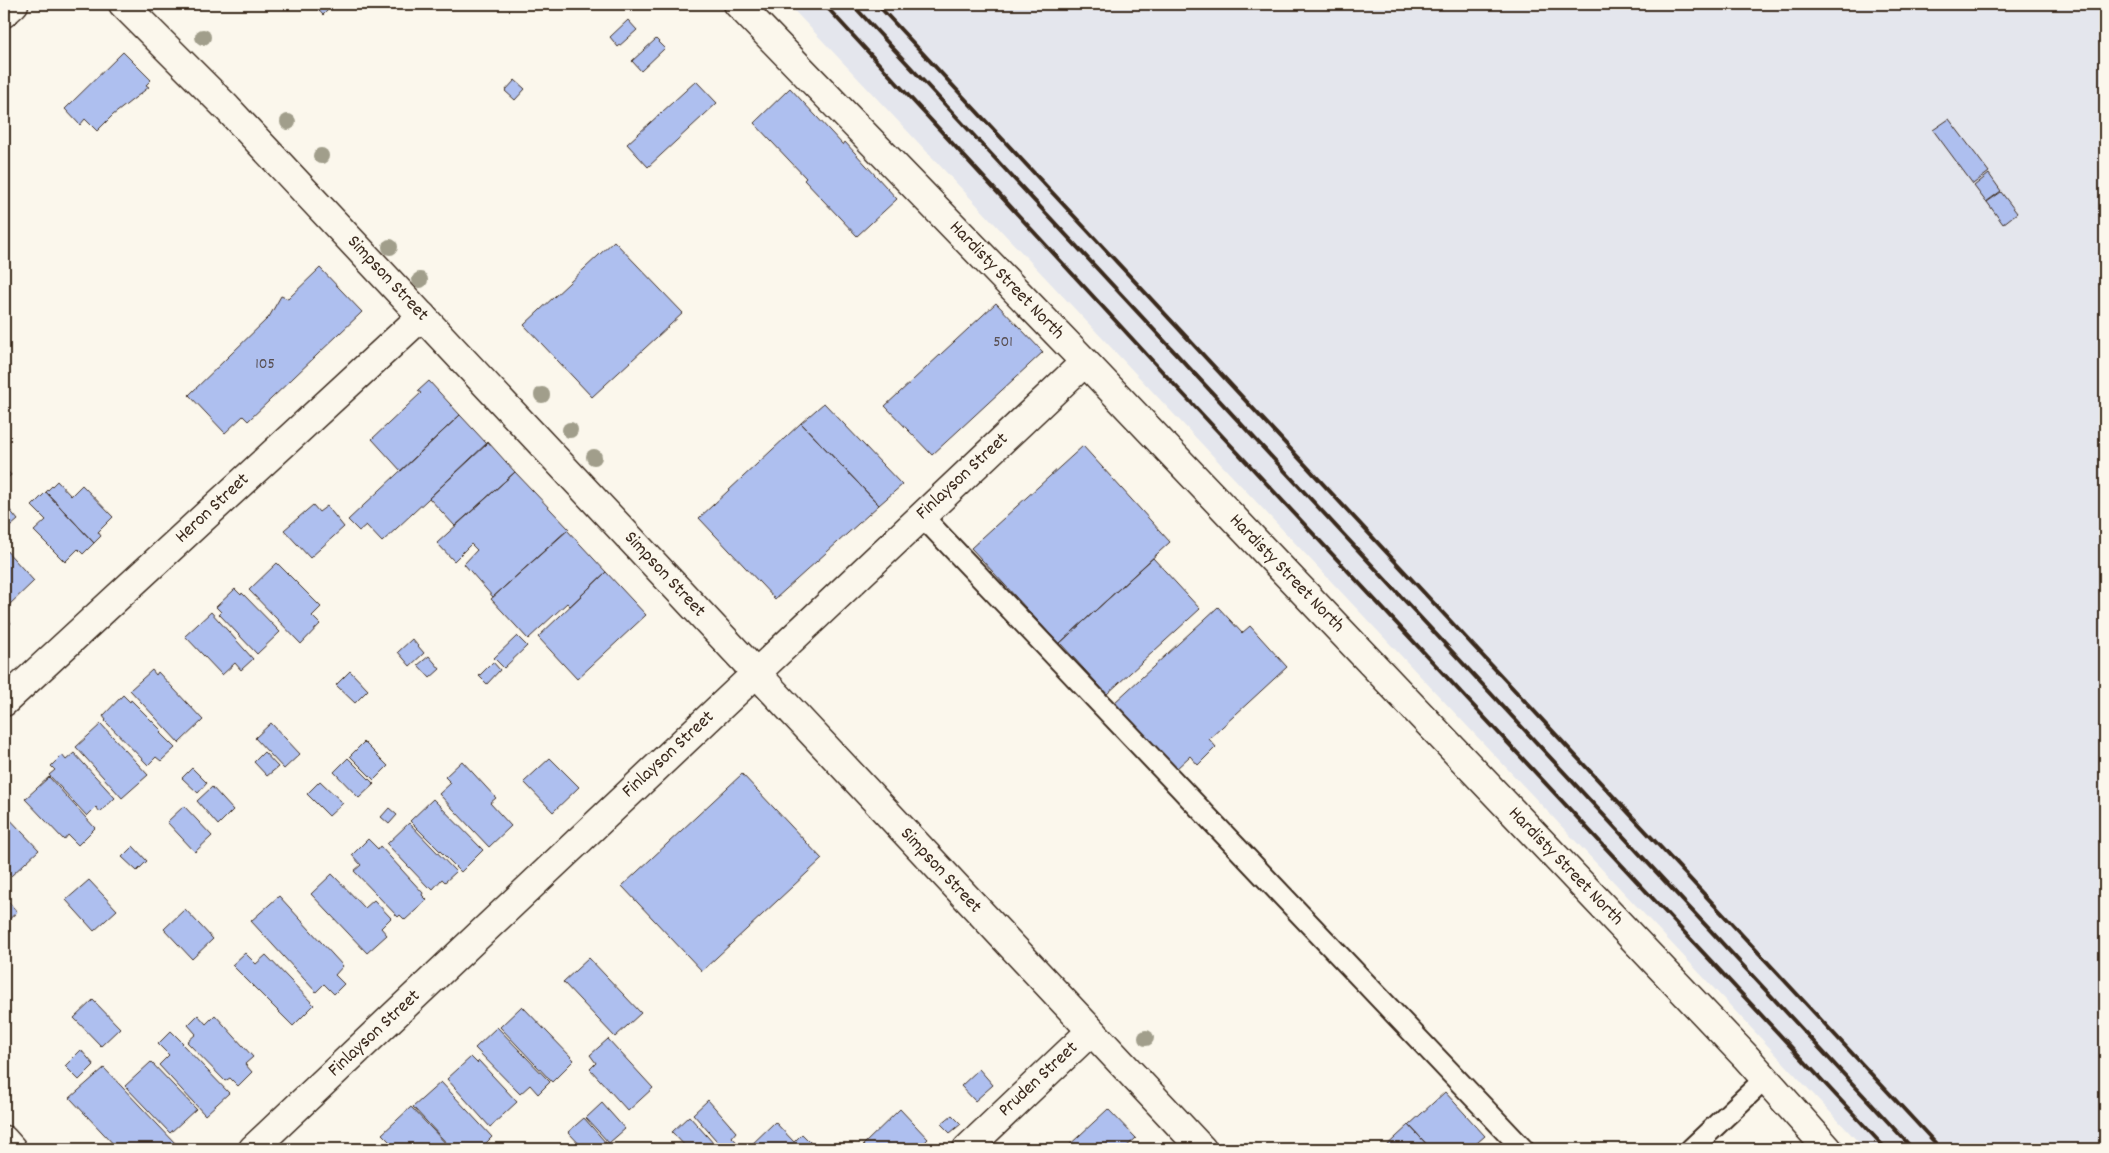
<svg xmlns="http://www.w3.org/2000/svg" width="2109" height="1153" viewBox="0 0 2109 1153" font-family="Dekko,sans-serif">
	<style>
		.built { fill: #e4e6ed }
		.building { fill: #aebfef; stroke: #3b2a1e }
		.lines { fill: none; stroke-linecap: round; stroke-linejoin: round }
		.lane-casing { stroke: #3b2a1e; stroke-width: 24 }
		.street-casing { stroke: #3b2a1e; stroke-width: 31 }
		.secondary-casing { stroke: #3b2a1e; stroke-width: 31 }
		.lane { stroke: #fbf7ec; stroke-width: 20 }
		.street { stroke: #fbf7ec; stroke-width: 28 }
		.secondary { stroke: #fbf7ec; stroke-width: 28 }
		.rail { stroke: #3b2a1e; stroke-width: 4 }
		.tree { fill: #a19e8b }
		.labels { text-anchor: middle; dominant-baseline: central; stroke-width: 5; stroke-linejoin: round; paint-order: stroke }
		.number-label { font-size: 16px; fill: #584f52 }
		.street-label { font-size: 19px; fill: #3b2a1e; stroke: #fbf7ec }
	</style>
	<rect width="100%" height="100%" fill="#fbf7ec"/>
	<filter id="ink" filterUnits="userSpaceOnUse"><feTurbulence type="fractalNoise" baseFrequency=".02" numOctaves="2"/><feDisplacementMap in="SourceGraphic" scale="10" xChannelSelector="R" yChannelSelector="G"/><feConvolveMatrix kernelMatrix="1 2 1 2 8 2 1 2 1" color-interpolation-filters="sRGB"/></filter>
	<g filter="url(#ink)">
		<path class="built" d="M 788,4 L 2105,4 L 2105,1149 L 1865,1149 Z"/>
		<path class="building" d="M 313,4 L 334,4 L 323,15 Z
			M 628,20 L 637,30 L 618,47 L 610,37 Z
			M 656,39 L 665,48 L 641,71 L 632,61 Z
			M 123,52 L 151,80 L 146,85 L 149,87 L 113,115 L 97,131 L 85,119 L 80,125 L 65,109 Z
			M 515,80 L 525,89 L 515,100 L 505,91 Z
			M 696,81 L 717,103 L 648,167 L 627,144 Z
			M 790,88 L 843,145 L 845,142 L 897,199 L 857,236 L 804,180 L 806,178 L 754,123 Z
			M 1949,119 L 1989,172 L 1973,184 L 1933,130 Z
			M 1989,174 L 2001,191 L 1986,202 L 1974,186 Z
			M 2001,192 L 2017,213 L 2003,224 L 1987,202 Z
			M 614,241 L 683,313 L 592,397 L 524,325 Z
			M 320,268 L 362,312 L 248,421 L 243,416 L 225,433 L 189,395 L 269,317 L 281,296 L 288,299 Z
			M 996,303 L 1043,352 L 932,455 L 885,406 Z
			M 429,381 L 460,415 L 401,471 L 372,439 L 421,393 L 418,391 Z
			M 824,403 L 902,485 L 879,505 L 801,423 Z
			M 460,415 L 487,444 L 382,542 L 366,525 L 359,531 L 348,520 Z
			M 801,423 L 879,505 L 775,599 L 699,518 Z
			M 488,442 L 515,472 L 455,526 L 429,498 Z
			M 1083,446 L 1170,542 L 1059,644 L 971,548 Z
			M 4,467 L 11,475 L 4,481 Z
			M 515,472 L 569,529 L 493,597 L 464,564 L 477,550 L 471,544 L 454,561 L 437,543 Z
			M 57,481 L 71,496 L 82,485 L 113,517 L 98,532 L 101,536 L 94,543 L 46,492 Z
			M 46,492 L 94,543 L 83,554 L 78,549 L 65,562 L 34,531 L 46,520 L 32,506 Z
			M 313,505 L 319,512 L 327,506 L 344,527 L 310,558 L 284,530 Z
			M 9,509 L 18,520 L 4,532 L 4,514 Z
			M 567,530 L 606,572 L 570,606 L 567,603 L 528,639 L 491,599 Z
			M 4,548 L 34,581 L 7,607 L 4,603 Z
			M 1153,558 L 1200,609 L 1107,694 L 1060,643 Z
			M 277,563 L 321,607 L 312,616 L 320,624 L 301,644 L 249,590 Z
			M 606,572 L 646,615 L 577,679 L 538,637 Z
			M 235,589 L 241,595 L 242,593 L 280,632 L 257,654 L 219,614 L 221,612 L 216,607 Z
			M 1218,607 L 1242,633 L 1250,626 L 1287,667 L 1209,739 L 1216,747 L 1198,765 L 1190,756 L 1175,770 L 1114,703 Z
			M 211,612 L 253,659 L 241,670 L 235,663 L 222,675 L 185,636 Z
			M 4,615 L 11,623 L 4,630 Z
			M 517,636 L 527,646 L 504,668 L 494,658 Z
			M 412,639 L 424,653 L 410,666 L 398,652 Z
			M 429,656 L 440,669 L 430,678 L 418,665 Z
			M 493,662 L 500,670 L 487,684 L 479,676 Z
			M 152,670 L 156,675 L 158,672 L 203,720 L 179,743 L 130,690 Z
			M 350,671 L 368,690 L 355,703 L 336,685 Z
			M 123,695 L 130,702 L 131,700 L 162,731 L 160,733 L 175,748 L 161,761 L 156,757 L 148,765 L 105,721 L 106,720 L 103,716 Z
			M 271,723 L 300,754 L 284,769 L 255,738 Z
			M 101,724 L 148,775 L 122,798 L 76,747 Z
			M 364,742 L 388,766 L 374,780 L 350,756 Z
			M 264,752 L 278,767 L 267,776 L 254,762 Z
			M 74,753 L 115,798 L 100,812 L 96,807 L 87,816 L 49,775 L 55,770 L 51,766 L 62,755 L 66,760 Z
			M 348,758 L 374,784 L 359,798 L 334,772 Z
			M 550,758 L 579,787 L 553,812 L 524,782 Z
			M 462,761 L 496,798 L 490,803 L 511,826 L 489,847 L 439,794 L 451,783 L 445,777 Z
			M 192,768 L 207,783 L 198,793 L 182,778 Z
			M 742,774 L 822,859 L 702,971 L 622,886 Z
			M 49,777 L 95,828 L 78,845 L 68,835 L 64,840 L 25,799 Z
			M 320,781 L 343,803 L 329,816 L 307,794 Z
			M 212,787 L 233,810 L 218,825 L 197,801 Z
			M 433,799 L 483,850 L 461,872 L 410,821 Z
			M 184,806 L 212,836 L 195,852 L 167,822 Z
			M 389,808 L 397,815 L 389,824 L 381,817 Z
			M 5,814 L 39,850 L 11,876 L 4,869 Z
			M 409,823 L 456,872 L 445,882 L 442,879 L 433,889 L 430,886 L 429,888 L 387,844 Z
			M 368,839 L 378,849 L 380,846 L 423,893 L 422,895 L 427,900 L 405,920 L 400,915 L 398,917 L 354,871 L 361,865 L 352,855 Z
			M 133,846 L 147,861 L 137,871 L 122,857 Z
			M 332,874 L 365,908 L 374,900 L 391,918 L 381,928 L 387,935 L 367,953 L 311,894 Z
			M 89,880 L 117,910 L 94,931 L 66,900 Z
			M 4,896 L 17,912 L 4,924 Z
			M 279,896 L 343,966 L 335,975 L 344,984 L 334,994 L 324,984 L 316,992 L 251,921 Z
			M 185,909 L 213,939 L 192,959 L 164,929 Z
			M 245,953 L 256,964 L 266,955 L 314,1005 L 293,1026 L 232,965 Z
			M 589,958 L 641,1013 L 615,1037 L 563,982 Z
			M 93,1000 L 120,1028 L 101,1046 L 74,1018 Z
			M 522,1006 L 574,1060 L 552,1082 L 500,1027 Z
			M 198,1015 L 206,1024 L 215,1015 L 253,1057 L 245,1064 L 252,1072 L 238,1086 L 230,1078 L 225,1081 L 187,1042 L 196,1034 L 188,1025 Z
			M 497,1027 L 550,1082 L 538,1094 L 530,1085 L 520,1094 L 475,1048 Z
			M 171,1031 L 183,1043 L 182,1044 L 229,1093 L 205,1115 L 159,1065 L 169,1055 L 158,1044 Z
			M 608,1039 L 653,1088 L 628,1111 L 590,1069 L 596,1063 L 590,1055 Z
			M 81,1050 L 94,1065 L 79,1080 L 65,1066 Z
			M 471,1057 L 477,1063 L 479,1061 L 517,1102 L 490,1127 L 447,1079 Z
			M 151,1062 L 196,1109 L 170,1133 L 125,1086 Z
			M 104,1068 L 176,1144 L 171,1149 L 118,1149 L 70,1098 Z
			M 979,1069 L 993,1085 L 975,1101 L 961,1086 Z
			M 441,1082 L 492,1137 L 480,1149 L 452,1149 L 413,1107 Z
			M 1445,1092 L 1485,1136 L 1470,1149 L 1431,1149 L 1409,1125 Z
			M 708,1100 L 736,1132 L 732,1137 L 743,1149 L 724,1149 L 693,1114 Z
			M 602,1103 L 625,1129 L 609,1143 L 586,1118 Z
			M 411,1107 L 451,1149 L 397,1149 L 382,1134 Z
			M 900,1109 L 928,1139 L 918,1149 L 867,1149 L 863,1145 Z
			M 1108,1109 L 1136,1138 L 1124,1149 L 1065,1149 Z
			M 952,1115 L 961,1124 L 950,1133 L 941,1124 Z
			M 689,1116 L 715,1145 L 711,1149 L 688,1149 L 672,1132 Z
			M 584,1118 L 607,1144 L 601,1149 L 584,1149 L 568,1132 Z
			M 775,1122 L 794,1142 L 802,1134 L 817,1149 L 747,1149 Z
			M 1409,1125 L 1431,1149 L 1383,1149 Z"/>
		<g class="lines">
			<defs>
				<path id="lane" d="M 922,516 L 1523,1149
					M 1691,1149 L 1765,1079"/>
				<path id="street" d="M 738,4 L 1085,362 L 1745,1056 L 1828,1149
					M 4,13 L 14,4
					M 4,702 L 422,316
					M 4,1140 L 12,1149
					M 253,1149 L 1085,362
					M 967,1149 L 1090,1032"/>
				<path id="secondary" d="M 123,4 L 227,108 L 1202,1149"/>
			</defs>
			<use href="#lane" class="lane-casing"/>
			<use href="#street" class="street-casing"/>
			<use href="#secondary" class="secondary-casing"/>
			<use href="#lane" class="lane"/>
			<use href="#street" class="street"/>
			<use href="#secondary" class="secondary"/>
			<path class="rail" d="M 824,4 L 1171,381 L 1886,1149
				M 852,4 L 1913,1149
				M 877,4 L 1941,1149"/>
		</g>
		<g class="tree">
			<circle cx="203" cy="37" r="8"/>
			<circle cx="288" cy="122" r="8"/>
			<circle cx="321" cy="156" r="8"/>
			<circle cx="390" cy="247" r="8"/>
			<circle cx="420" cy="280" r="8"/>
			<circle cx="542" cy="395" r="8"/>
			<circle cx="570" cy="430" r="8"/>
			<circle cx="594" cy="457" r="8"/>
			<circle cx="1146" cy="1038" r="8"/>
		</g>
	</g>
	<g class="labels">
		<g class="number-label">
			<text x="1003" y="342">501</text>
			<text x="265" y="364">105</text>
		</g>
		<g class="street-label">
			<text transform="translate(387 279) rotate(47)">Simpson Street</text>
			<text transform="translate(1006 281) rotate(46)">Hardisty Street North</text>
			<text transform="translate(963 477) rotate(-43)">Finlayson Street</text>
			<text transform="translate(213 509) rotate(-43)">Heron Street</text>
			<text transform="translate(1286 574) rotate(46)">Hardisty Street North</text>
			<text transform="translate(664 575) rotate(47)">Simpson Street</text>
			<text transform="translate(669 755) rotate(-43)">Finlayson Street</text>
			<text transform="translate(1565 867) rotate(46)">Hardisty Street North</text>
			<text transform="translate(940 871) rotate(47)">Simpson Street</text>
			<text transform="translate(375 1034) rotate(-43)">Finlayson Street</text>
			<text transform="translate(1039 1080) rotate(-43)">Pruden Street</text>
		</g>
	</g>
	<rect width="2109" height="1153" fill="none" stroke="#fbf7ec" stroke-width="20"/>
	<rect x="10" y="10" width="2089" height="1133" fill="none" stroke="#3b2a1e" stroke-width="2" filter="url(#ink)"/>
</svg>
